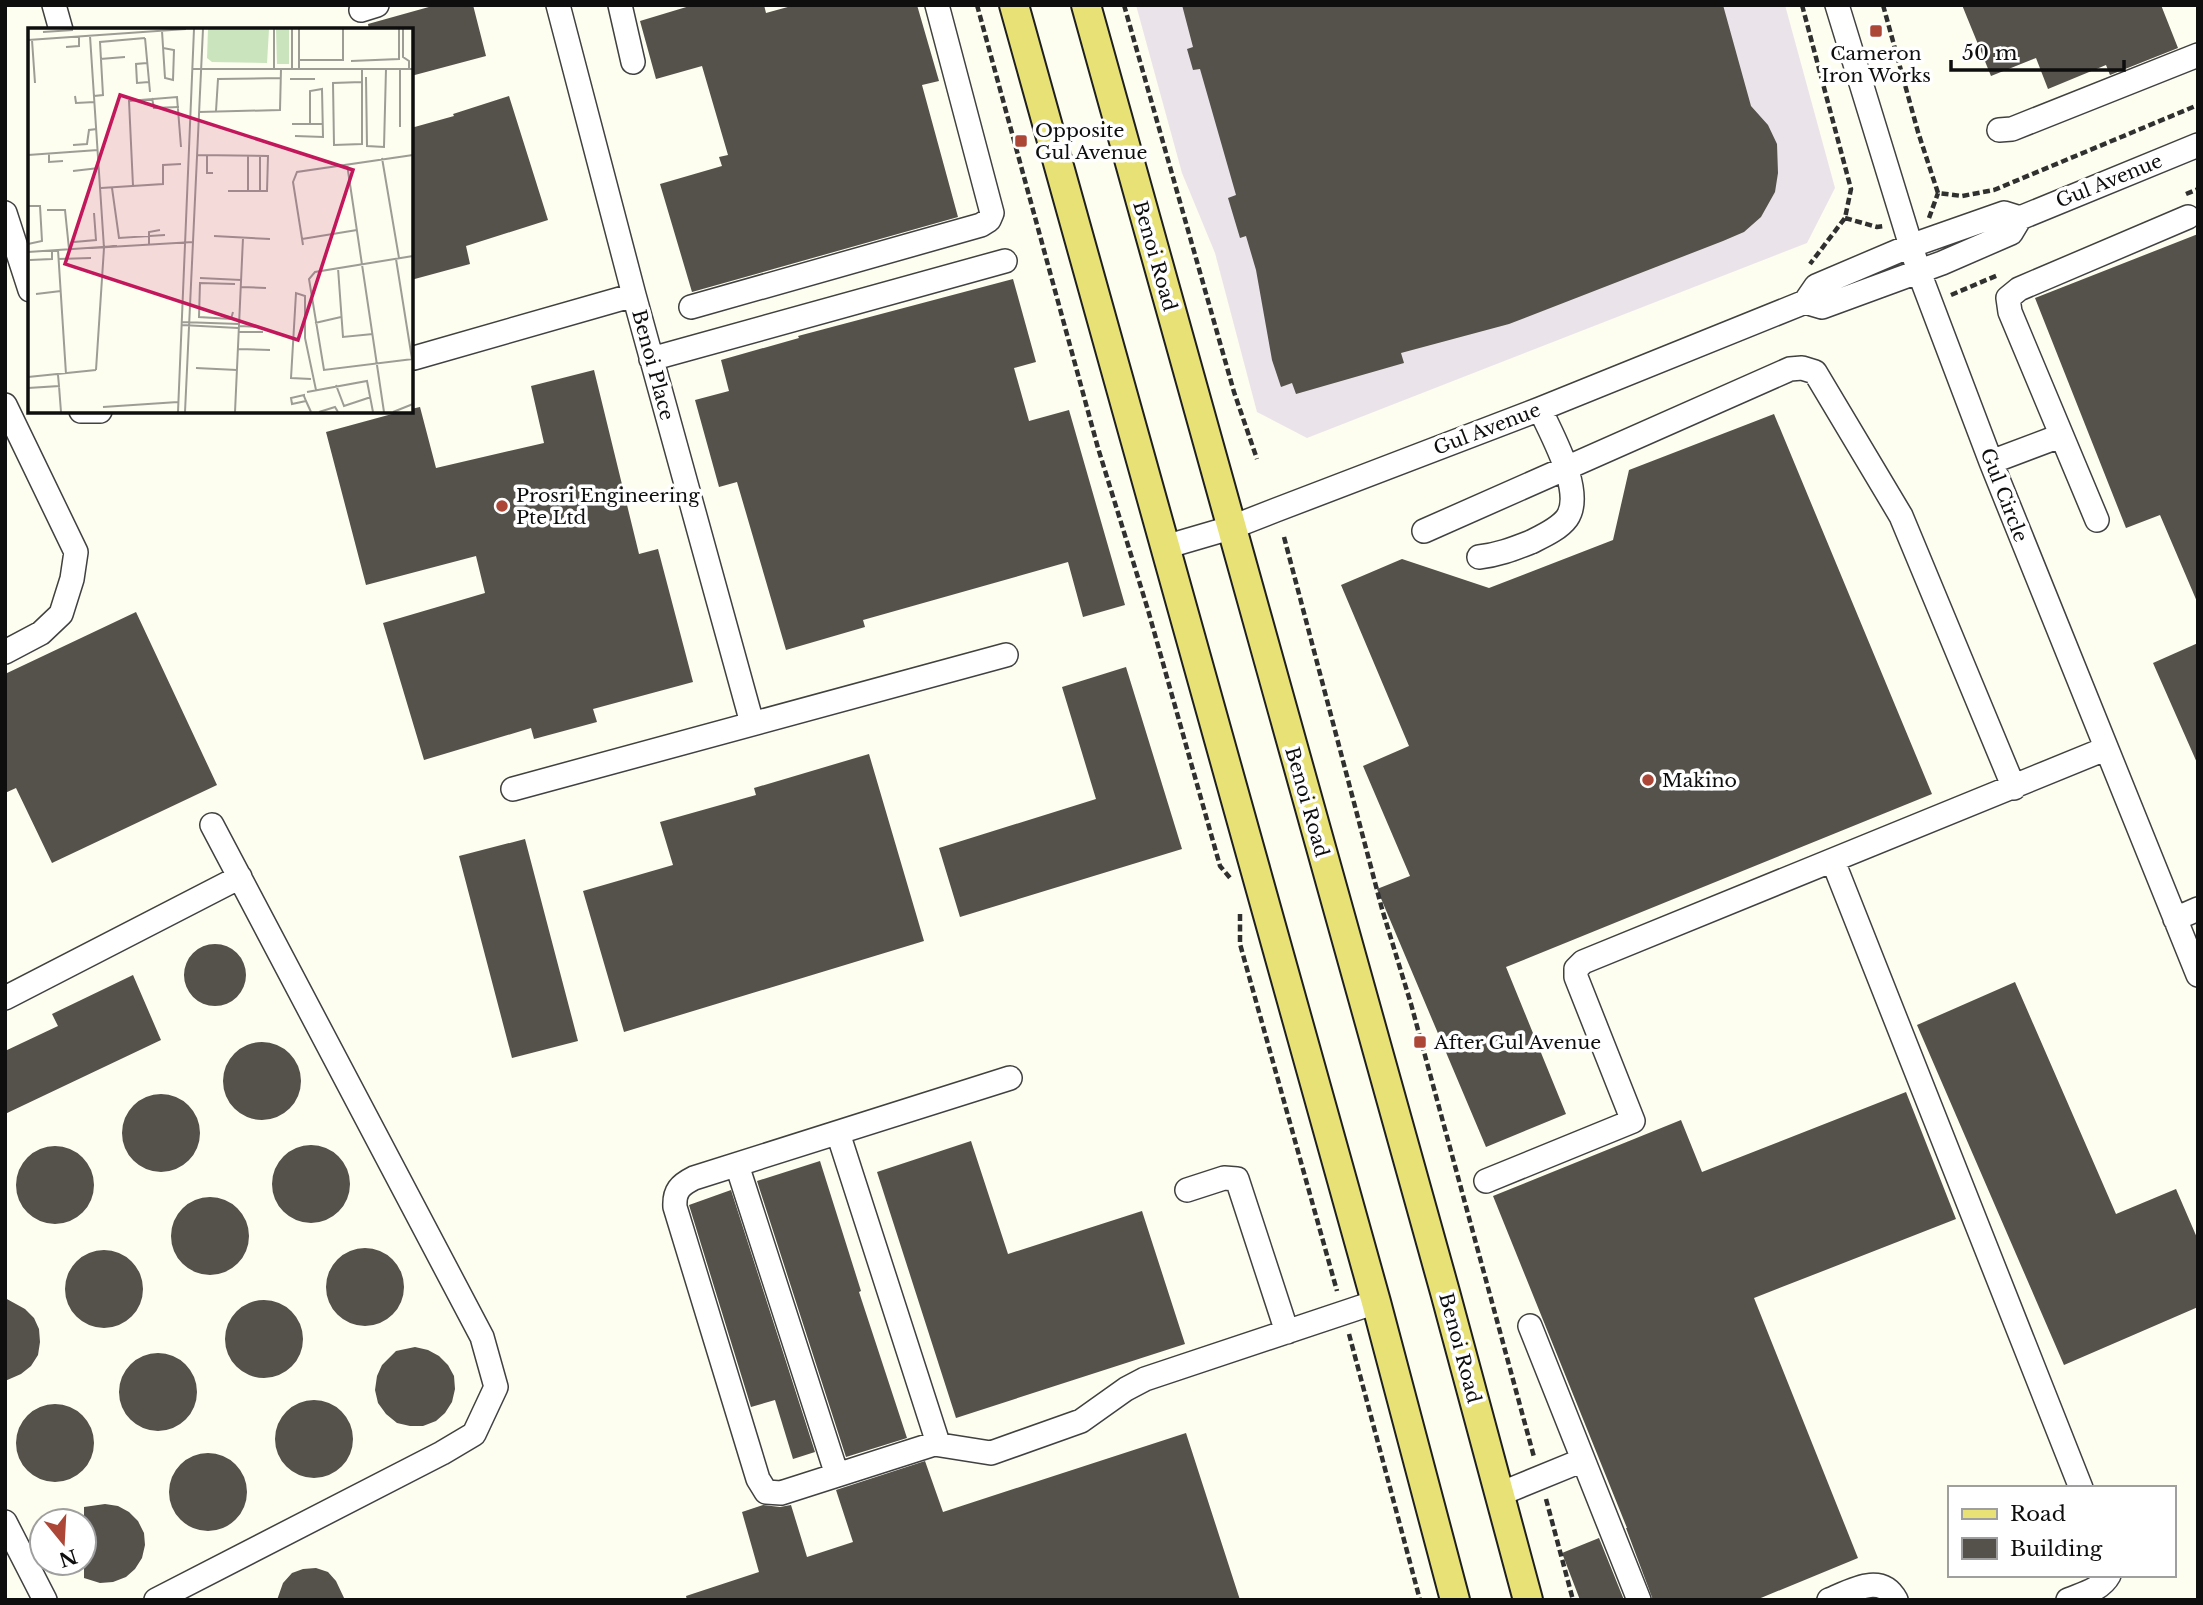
<svg xmlns="http://www.w3.org/2000/svg" width="2203" height="1605" viewBox="0 0 2203 1605" font-family="'Libre Baskerville',serif">
	<style>
		.industrial { fill: #ebe3ea }
		.building { fill: #55514b }
		.lines { fill: none; stroke-linecap: round; stroke-linejoin: round }
		.minor-casing { stroke: #414141; stroke-width: 26 }
		.major-casing { stroke: #1f1f1f; stroke-width: 32 }
		.path { stroke: #303030; stroke-width: 4.5; stroke-dasharray: 7 3.5; stroke-linecap: butt }
		.minor { stroke: #fff; stroke-width: 23 }
		.major { stroke: #e7e176; stroke-width: 28 }
		.poi-dot { fill: #ac4737; stroke: #fff; stroke-width: 2.5 }
		.labels { text-anchor: middle; dominant-baseline: central; stroke-width: 7; stroke-linejoin: round; paint-order: stroke }
		.poi-label { font-size: 19px; fill: #0e0e0e; stroke: #fff; text-anchor: start }
		.street-label { font-size: 19px; fill: #0e0e0e; stroke: #fff }
		.inset-road { fill: none; stroke: #9d9d96; stroke-width: 2 }
		.view { fill: #c2185b; fill-opacity: 0.15; stroke: #c2185b; stroke-width: 3.5 }
		.inset-edge { fill: none; stroke: #0e0e0e; stroke-width: 3.5 }
	</style>
	<rect width="100%" height="100%" fill="#fdfdf0"/>
	<path class="industrial" d="M 1136,5 L 1785,5 L 1835,188 L 1807,243 L 1307,438 L 1257,412 L 1215,253 L 1182,173 Z"/>
	<path class="building" d="M 436,5 L 473,5 L 486,56 L 411,76 L 411,30 L 369,30 L 368,24 Z
		M 693,5 L 764,5 L 766,13 L 795,5 L 917,5 L 939,81 L 922,85 L 958,217 L 692,292 L 660,184 L 722,166 L 719,157 L 728,155 L 702,66 L 656,79 L 640,21 Z
		M 1182,5 L 1723,5 L 1751,106 L 1768,125 L 1777,144 L 1778,173 L 1775,192 L 1761,217 L 1744,232 L 1723,241 L 1509,324 L 1401,353 L 1404,363 L 1296,394 L 1292,383 L 1281,387 L 1272,360 L 1256,270 L 1246,236 L 1240,238 L 1228,198 L 1236,195 L 1200,69 L 1193,70 L 1187,49 L 1193,47 Z
		M 1962,5 L 2161,5 L 2178,48 L 2110,75 L 2106,65 L 2048,89 L 2036,58 L 1991,76 Z
		M 509,96 L 548,220 L 466,246 L 470,264 L 411,280 L 411,128 L 454,116 L 453,114 Z
		M 2198,234 L 2198,604 L 2160,515 L 2126,528 L 2035,298 Z
		M 1013,279 L 1036,362 L 1014,368 L 1029,421 L 1069,410 L 1125,605 L 1083,617 L 1068,562 L 863,620 L 865,627 L 786,650 L 737,482 L 719,487 L 695,400 L 729,391 L 721,360 L 799,338 L 798,336 Z
		M 594,370 L 639,554 L 658,549 L 693,682 L 593,709 L 597,722 L 534,739 L 531,728 L 424,760 L 383,623 L 485,593 L 476,556 L 366,585 L 326,432 L 403,411 L 411,411 L 411,409 L 420,407 L 436,468 L 544,443 L 531,386 Z
		M 1774,414 L 1932,794 L 1506,967 L 1566,1114 L 1486,1147 L 1377,889 L 1410,876 L 1363,766 L 1409,746 L 1341,585 L 1402,559 L 1489,588 L 1613,540 L 1629,470 Z
		M 136,612 L 217,785 L 52,863 L 16,788 L 5,793 L 5,674 Z
		M 2198,643 L 2198,765 L 2153,663 Z
		M 1126,667 L 1182,849 L 960,917 L 939,848 L 1096,799 L 1062,687 Z
		M 869,754 L 924,941 L 624,1032 L 583,891 L 673,865 L 660,822 L 756,795 L 754,788 Z
		M 525,839 L 578,1041 L 512,1058 L 459,856 Z
		M184 975a31 31 0 1 1 62 0a31 31 0 1 1-62 0Z
		M 133,975 L 161,1040 L 5,1114 L 5,1051 L 58,1026 L 52,1014 Z
		M 2015,982 L 2116,1214 L 2176,1189 L 2198,1240 L 2198,1307 L 2064,1365 L 1917,1025 Z
		M223 1081a39 39 0 1 1 78 0a39 39 0 1 1-78 0Z
		M 1906,1092 L 1956,1219 L 1754,1298 L 1858,1558 L 1756,1600 L 1653,1600 L 1626,1528 L 1627,1528 L 1493,1196 L 1681,1120 L 1702,1172 Z
		M122 1133a39 39 0 1 1 78 0a39 39 0 1 1-78 0Z
		M 971,1141 L 1008,1254 L 1142,1211 L 1185,1344 L 956,1418 L 877,1172 Z
		M272 1184a39 39 0 1 1 78 0a39 39 0 1 1-78 0Z
		M16 1185a39 39 0 1 1 78 0a39 39 0 1 1-78 0Z
		M 820,1161 L 861,1291 L 859,1292 L 907,1438 L 846,1457 L 757,1181 Z
		M 731,1190 L 815,1452 L 793,1459 L 775,1400 L 751,1407 L 689,1205 Z
		M171 1236a39 39 0 1 1 78 0a39 39 0 1 1-78 0Z
		M326 1287a39 39 0 1 1 78 0a39 39 0 1 1-78 0Z
		M65 1289a39 39 0 1 1 78 0a39 39 0 1 1-78 0Z
		M 5,1298 L 25,1309 L 34,1318 L 39,1329 L 40,1342 L 38,1355 L 31,1366 L 21,1374 L 5,1381 Z
		M225 1339a39 39 0 1 1 78 0a39 39 0 1 1-78 0Z
		M 415,1347 L 428,1350 L 439,1356 L 448,1365 L 454,1376 L 455,1389 L 452,1402 L 445,1413 L 436,1421 L 423,1426 L 410,1426 L 397,1423 L 386,1414 L 378,1403 L 375,1390 L 377,1376 L 382,1365 L 396,1351 Z
		M119 1392a39 39 0 1 1 78 0a39 39 0 1 1-78 0Z
		M275 1439a39 39 0 1 1 78 0a39 39 0 1 1-78 0Z
		M16 1443a39 39 0 1 1 78 0a39 39 0 1 1-78 0Z
		M 1186,1433 L 1240,1600 L 687,1600 L 686,1596 L 759,1572 L 742,1512 L 763,1505 L 780,1507 L 791,1505 L 807,1557 L 853,1542 L 836,1490 L 925,1461 L 943,1512 Z
		M169 1492a39 39 0 1 1 78 0a39 39 0 1 1-78 0Z
		M 105,1504 L 118,1506 L 129,1512 L 138,1521 L 144,1533 L 145,1545 L 142,1558 L 135,1569 L 126,1577 L 113,1582 L 100,1583 L 84,1578 L 84,1507 Z
		M 1599,1538 L 1624,1600 L 1580,1600 L 1562,1553 Z
		M 316,1568 L 328,1572 L 336,1581 L 345,1600 L 277,1600 L 283,1583 L 292,1573 L 303,1569 Z"/>
	<g class="lines">
		<defs>
			<path id="minor" d="M 54,5 L 61,30
				M 558,5 L 634,295 L 752,723
				M 620,5 L 633,62
				M 1837,5 L 1919,272 L 1991,462 L 2198,975
				M 361,10 L 377,5
				M 1999,130 L 2012,129 L 2198,55
				M 5,213 L 30,290
				M 1805,302 L 1822,307 L 1942,263 L 2011,233 L 2020,218 L 2198,145
				M 691,307 L 981,225 L 989,220 L 992,213 L 937,5
				M 414,358 L 634,295
				M 651,359 L 1005,261
				M 5,405 L 76,552 L 72,579 L 61,614 L 41,633 L 5,652
				M 81,411 L 100,411
				M 1991,462 L 2060,436
				M 2097,520 L 2010,312 L 2008,298 L 2019,289 L 2188,217
				M 1424,531 L 1790,369 L 1802,368 L 1815,372 L 1901,516 L 2014,788
				M 1165,547 L 1230,528 L 1276,510 L 1540,409 L 1805,302 L 1816,286 L 1910,246 L 2004,213 L 2020,218
				M 1479,557 C 1498,555 1513,549 1531,542 C 1543,536 1559,529 1567,518 C 1585,492 1551,434 1540,409
				M 513,789 L 1006,655
				M 1833,861 L 2081,1488
				M 2175,919 L 2198,909
				M 5,998 L 240,877
				M 1010,1078 L 694,1178 C 680,1185 674,1191 675,1207 L 758,1479 L 766,1492 L 781,1493 L 934,1444 L 991,1453 L 1081,1421 L 1126,1389 L 1145,1379 L 1376,1302
				M 838,1133 L 938,1443
				M 737,1165 L 837,1475
				M 1486,1181 L 1633,1121 L 1576,977 L 1576,969 L 1583,962 L 2105,749
				M 1187,1190 L 1224,1178 L 1237,1179 L 1287,1332
				M 1530,1326 L 1639,1600
				M 1500,1494 L 1583,1460
				M 5,1522 L 45,1600
				M 156,1600 L 442,1453 L 474,1434 L 496,1387 L 482,1337 L 212,825
				M 1829,1600 C 1851,1591 1881,1572 1896,1600
				M 2068,1600 C 2082,1594 2101,1590 2109,1575"/>
			<path id="major" d="M 1014,5 L 1376,1302 L 1455,1600
				M 1086,5 L 1445,1292 L 1528,1600"/>
		</defs>
		<use href="#minor" class="minor-casing"/>
		<use href="#major" class="major-casing"/>
		<path class="path" d="M 977,5 L 1098,448 L 1148,610 L 1220,866 L 1231,879
			M 1124,5 L 1234,392 L 1257,459
			M 1802,5 L 1851,189 L 1845,218 L 1810,264
			M 1883,5 L 1918,132 L 1938,193 L 1962,196 L 1994,190 L 2198,105
			M 2186,194 L 2198,189
			M 1845,218 L 1877,227 L 1884,226
			M 1929,218 L 1938,193
			M 1951,295 L 1998,275
			M 1284,537 L 1382,909 L 1411,1004 L 1534,1457
			M 1240,914 L 1240,944 L 1337,1291
			M 1349,1334 L 1420,1600
			M 1546,1499 L 1573,1600"/>
		<use href="#minor" class="minor"/>
		<use href="#major" class="major"/>
	</g>
	<g class="poi-dot">
		<rect x="1869" y="24" width="14" height="14" rx="3.5"/>
		<rect x="1014" y="134" width="14" height="14" rx="3.5"/>
		<circle cx="502" cy="506" r="7"/>
		<circle cx="1648" cy="780" r="7"/>
		<rect x="1413" y="1035" width="14" height="14" rx="3.5"/>
	</g>
	<g class="labels">
		<g class="poi-label">
			<text x="1876" y="53" text-anchor="middle">Cameron<tspan x="1876" dy="22">Iron Works</tspan></text>
			<text x="1035" y="130">Opposite<tspan x="1035" dy="22">Gul Avenue</tspan></text>
			<text x="516" y="495">Prosri Engineering<tspan x="516" dy="22">Pte Ltd</tspan></text>
			<text x="1662" y="780">Makino</text>
			<text x="1434" y="1042">After Gul Avenue</text>
		</g>
		<g class="street-label">
			<text transform="translate(2109 181) rotate(-22)">Gul Avenue</text>
			<text transform="translate(1155 256) rotate(74)">Benoi Road</text>
			<text transform="translate(653 365) rotate(75)">Benoi Place</text>
			<text transform="translate(1487 429) rotate(-21)">Gul Avenue</text>
			<text transform="translate(2004 495) rotate(69)">Gul Circle</text>
			<text transform="translate(1307 802) rotate(74)">Benoi Road</text>
			<text transform="translate(1460 1348) rotate(75)">Benoi Road</text>
		</g>
	</g>
	<g transform="translate(28 28)">
		<rect width="385" height="385" fill="#fdfdf0"/>
		<path d="M 180,1 L 241,1 L 239,35 L 184,34 L 179,30 ZM 248,1 L 261,1 L 261,36 L 249,36 Z" fill="#cae4be"/>
		<path class="inset-road" d="M 246,1 L 246,41M 375,1 L 375,29 L 381,33 L 381,41M 134,3 L 137,50 L 145,52 L 146,22 L 135,20M 15,4 L 45,2M 62,8 L 76,220 L 68,342M 117,10 L 122,64M 0,12 L 158,1M 4,12 L 7,55M 38,19 L 51,18 L 51,9M 72,31 L 97,29M 271,32 L 315,32 L 315,1M 323,33 L 371,31 L 371,1M 119,35 L 108,36 L 109,55 L 121,54M 164,41 L 385,41M 264,41 L 264,1M 372,41 L 372,99M 271,42 L 271,1M 338,49 L 339,118 L 356,119 L 358,41M 262,51 L 287,51M 334,54 L 305,55 L 306,117 L 334,116 L 334,41M 47,68 L 48,75 L 67,74M 66,68 L 75,67 L 72,14 L 117,10M 124,70 L 126,80 L 151,79M 188,83 L 190,51 L 253,50M 171,84 L 252,82 L 253,41M 264,96 L 294,96M 267,108 L 295,109 L 294,61 L 282,63 L 282,96M 45,117 L 59,116 L 61,102 L 69,101M 21,125 L 21,134 L 35,133M 0,127 L 70,122M 169,127 L 240,128 L 239,163 L 200,163M 179,127 L 179,145 L 185,145M 354,130 L 371,230M 319,136 L 356,384M 45,143 L 71,140M 105,158 L 101,73 L 149,69 L 153,119M 73,160 L 135,156 L 135,137 L 153,136M 84,160 L 91,210 L 137,207M 220,163 L 220,127M 232,164 L 232,127M 0,178 L 12,178 L 14,213 L 0,216M 19,182 L 37,182 L 41,221M 186,208 L 242,211M 274,211 L 329,202M 46,214 L 68,212 L 66,185M 121,216 L 121,204 L 132,202M 275,217 L 265,154 L 269,144 L 385,127M 64,220 L 165,214M 30,222 L 38,346M 0,224 L 89,218M 385,228 L 287,244 L 281,251 L 296,342 L 385,331M 30,231 L 63,230M 368,231 L 384,331M 2,232 L 24,231 L 24,222M 310,240 L 315,309 L 345,306M 172,250 L 213,252M 213,259 L 238,260M 8,266 L 33,263M 205,284 L 203,291 L 171,289 L 172,255 L 207,256M 154,294 L 211,296M 287,295 L 313,289M 154,297 L 210,300M 211,298 L 232,299M 210,304 L 235,304M 210,321 L 242,322M 168,340 L 209,342M 0,349 L 68,342M 283,351 L 263,350 L 268,265 L 277,268 L 277,310 L 288,362M 308,357 L 316,378 L 343,369M 31,358 L 33,384M 0,360 L 31,358 L 30,347M 279,364 L 339,353 L 345,384M 278,373 L 264,376 L 263,370 L 276,367 L 276,368 L 278,373 L 283,384M 75,379 L 150,374M 150,384 L 166,1M 157,384 L 175,1M 207,384 L 215,210M 291,384 L 307,379 L 310,384M 365,384 L 385,376"/>
		<path class="view" d="M 92,67 L 325,142 L 270,312 L 37,236 Z"/>
		<rect width="385" height="385" class="inset-edge"/>
	</g>
	<rect width="2203" height="1605" fill="none" stroke="#0e0e0e" stroke-width="14"/>
	<rect x="1948" y="1486" width="228" height="91" fill="#ffffff" stroke="#9f9f9f" stroke-width="2"/>
	<rect x="1962" y="1509" width="35" height="10" fill="#e7e176" stroke="#9f9f9f" stroke-width="2"/>
	<text x="2010" y="1521" font-size="21" fill="#0e0e0e">Road</text>
	<rect x="1962" y="1538" width="35" height="21" fill="#55514b" stroke="#9f9f9f" stroke-width="2"/>
	<text x="2010" y="1556" font-size="21" fill="#0e0e0e">Building</text>
	<g transform="translate(63 1542) rotate(162)"><circle r="33" fill="#ffffff" stroke="#9f9f9f" stroke-width="2"/>
	<path d="M0-5L12 26L0 18L-12 26Z" fill="#ac4737"/>
	<text y="-10" font-size="19" font-weight="bold" text-anchor="middle" fill="#0e0e0e">N</text>
	</g>
	<path d="M1951 60v10h173v-10" fill="none" stroke="#0e0e0e" stroke-width="3.5"/>
	<text x="1962" y="60" font-size="21" fill="#0e0e0e" stroke="#ffffff" stroke-width="5" paint-order="stroke">50 m</text>
</svg>
